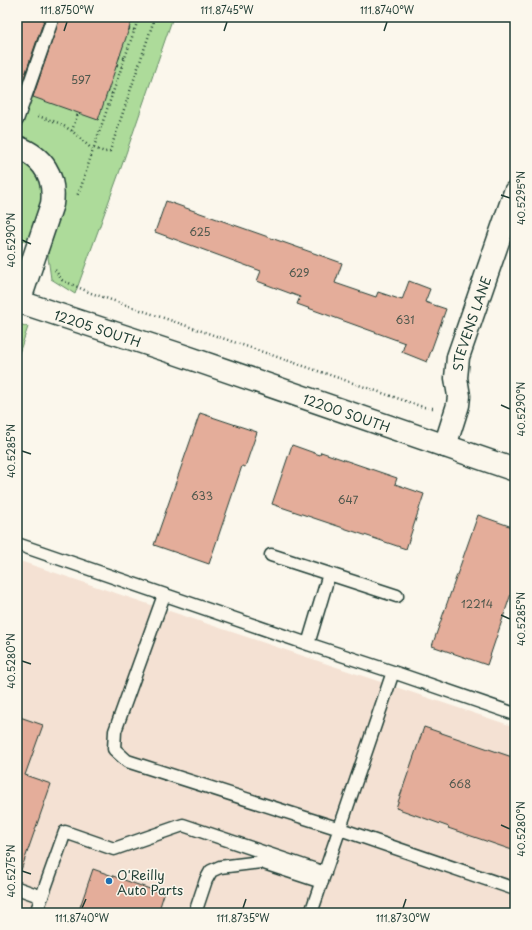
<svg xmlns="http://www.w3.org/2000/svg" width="532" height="930" viewBox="0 0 532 930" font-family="'Playpen Sans',sans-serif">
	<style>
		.built { fill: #f4e1d3 }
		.green { fill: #addb9a; stroke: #668c67 }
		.building { fill: #e4ad9a; stroke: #1f3d34 }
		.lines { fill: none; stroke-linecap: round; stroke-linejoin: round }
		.lane-casing { stroke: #1f3d34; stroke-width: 15 }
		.street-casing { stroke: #1f3d34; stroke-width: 25 }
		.secondary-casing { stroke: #1f3d34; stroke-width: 25 }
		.path { stroke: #1f3d34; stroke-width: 2.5; stroke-dasharray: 1 3; stroke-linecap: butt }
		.lane { stroke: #fbf7ec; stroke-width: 12 }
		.street { stroke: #fbf7ec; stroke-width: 22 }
		.secondary { stroke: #fbf7ec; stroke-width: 22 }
		.ticks { fill: none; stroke: #1f3d34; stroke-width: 1.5 }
		.poi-dot { fill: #1f6fb2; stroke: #fbf7ec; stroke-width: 1.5 }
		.labels { text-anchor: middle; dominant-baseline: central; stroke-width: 3; stroke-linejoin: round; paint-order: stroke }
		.number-label { font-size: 11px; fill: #50594e }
		.street-label { font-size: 13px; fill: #1f3d34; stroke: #fbf7ec }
		.poi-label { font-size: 13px; fill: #1f3d34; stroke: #fbf7ec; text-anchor: start }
		.neatline { fill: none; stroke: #1f3d34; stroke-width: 1.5 }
		.ticks-label { font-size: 10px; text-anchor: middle; fill: #1f3d34 }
	</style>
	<rect width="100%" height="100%" fill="#fbf7ec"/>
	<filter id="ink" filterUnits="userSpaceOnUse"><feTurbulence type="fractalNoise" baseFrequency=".025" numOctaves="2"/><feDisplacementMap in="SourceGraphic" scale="8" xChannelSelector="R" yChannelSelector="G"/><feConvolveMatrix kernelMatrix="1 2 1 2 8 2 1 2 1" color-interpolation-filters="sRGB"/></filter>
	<g filter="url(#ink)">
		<path class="built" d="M 17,560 L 515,727 L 515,913 L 17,913 Z"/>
		<path class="green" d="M 17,17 L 173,17 L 122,165 L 75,294 L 51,279 L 48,257 L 49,252 L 20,239 L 17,249 Z
			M 17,323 L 28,327 L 17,359 Z"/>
		<path class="building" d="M 17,17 L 45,17 L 19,92 L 17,92 Z
			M 60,17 L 133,17 L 98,120 L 33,97 Z
			M 166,201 L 342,263 L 335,283 L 376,297 L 378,292 L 402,300 L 409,281 L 430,289 L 425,302 L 446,309 L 427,362 L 402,352 L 405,343 L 297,304 L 300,297 L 257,281 L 261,271 L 155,232 Z
			M 200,413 L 257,432 L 245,467 L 242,466 L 209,564 L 154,545 Z
			M 292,445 L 320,455 L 321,452 L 397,478 L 395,484 L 424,494 L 406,549 L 272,504 Z
			M 478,515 L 515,528 L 515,582 L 487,665 L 432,646 Z
			M 17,716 L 43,725 L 25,775 L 51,784 L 20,873 L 17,872 Z
			M 424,727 L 515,758 L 515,851 L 448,828 L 449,827 L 396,808 Z
			M 93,869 L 164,894 L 158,913 L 78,913 Z"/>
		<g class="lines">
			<defs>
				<path id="lane" d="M 17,120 L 53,17
					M 17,544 L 308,644 L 393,672
					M 271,555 L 397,596
					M 164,595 L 115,731 L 114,749 L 127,761 L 340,829 L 515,889
					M 308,644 L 329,574
					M 17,888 L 42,897
					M 36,913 L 65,832 L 114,849 L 183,825 L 325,873
					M 195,913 L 206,880 L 211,871 L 220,867 L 261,862 L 322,882
					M 311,913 L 393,672 L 515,714"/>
				<g id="street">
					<path d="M 17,147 C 43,157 56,176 52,204 L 19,302"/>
					<path id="s1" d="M 445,446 L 458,405 L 459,396 L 456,378 L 458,357 L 515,192"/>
				</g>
				<g id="secondary">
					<path id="s2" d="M 17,301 L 178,354 L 515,470"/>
				</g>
			</defs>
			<use href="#lane" class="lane-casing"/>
			<use href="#street" class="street-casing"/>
			<use href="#secondary" class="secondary-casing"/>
			<path class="path" d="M 129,29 L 135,30
				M 119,57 L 125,58
				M 117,65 L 122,67
				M 107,92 L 113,94
				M 38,116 L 59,123 L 72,131 L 93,150 L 81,187 L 77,196
				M 72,131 L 78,113
				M 94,147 L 139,17
				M 94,148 L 105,152 L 110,151 L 155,17
				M 55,270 L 62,280 L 91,293 L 423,407 L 433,408"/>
			<use href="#lane" class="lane"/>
			<use href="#street" class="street"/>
			<use href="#secondary" class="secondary"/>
		</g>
	</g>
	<path class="ticks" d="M 64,31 L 67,22M 224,31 L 227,22M 384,31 L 387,22M 501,195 L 510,198M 22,240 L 31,244M 501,405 L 510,409M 22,451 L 31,454M 501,615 L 510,619M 22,661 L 31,664M 501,825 L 510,829M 22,871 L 31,874M 82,908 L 86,899M 243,908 L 246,899M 403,908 L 406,899"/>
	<circle class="poi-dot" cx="109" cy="881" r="4"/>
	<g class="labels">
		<g class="number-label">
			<text x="81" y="79">597</text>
			<text x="200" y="231">625</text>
			<text x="299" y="272">629</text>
			<text x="405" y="319">631</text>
			<text x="202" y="495">633</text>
			<text x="348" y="499">647</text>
			<text x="477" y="603">12214</text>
			<text x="460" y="783">668</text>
		</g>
		<g class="street-label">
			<text stroke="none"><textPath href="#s1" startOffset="127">STEVENS LANE</textPath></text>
			<text stroke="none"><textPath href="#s2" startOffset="85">12205 SOUTH</textPath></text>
			<text stroke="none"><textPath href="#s2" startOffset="348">12200 SOUTH</textPath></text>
		</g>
		<g class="poi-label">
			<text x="117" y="874">O'Reilly<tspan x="117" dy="15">Auto Parts</tspan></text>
		</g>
	</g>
	<rect width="532" height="930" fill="none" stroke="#fbf7ec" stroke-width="44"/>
	<rect x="22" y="22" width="488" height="886" class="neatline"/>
	<g class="ticks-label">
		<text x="67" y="14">111.8750°W</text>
		<text x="227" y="14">111.8745°W</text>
		<text x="387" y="14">111.8740°W</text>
		<text transform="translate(521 198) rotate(-90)" y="4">40.5295°N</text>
		<text transform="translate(11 240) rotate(-90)" y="4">40.5290°N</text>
		<text transform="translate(521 409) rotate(-90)" y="4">40.5290°N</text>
		<text transform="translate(11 451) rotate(-90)" y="4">40.5285°N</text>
		<text transform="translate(521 619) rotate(-90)" y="4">40.5285°N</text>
		<text transform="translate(11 661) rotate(-90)" y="4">40.5280°N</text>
		<text transform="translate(521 829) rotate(-90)" y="4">40.5280°N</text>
		<text transform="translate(11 871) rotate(-90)" y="4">40.5275°N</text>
		<text x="82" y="922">111.8740°W</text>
		<text x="243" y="922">111.8735°W</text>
		<text x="403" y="922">111.8730°W</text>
	</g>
</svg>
